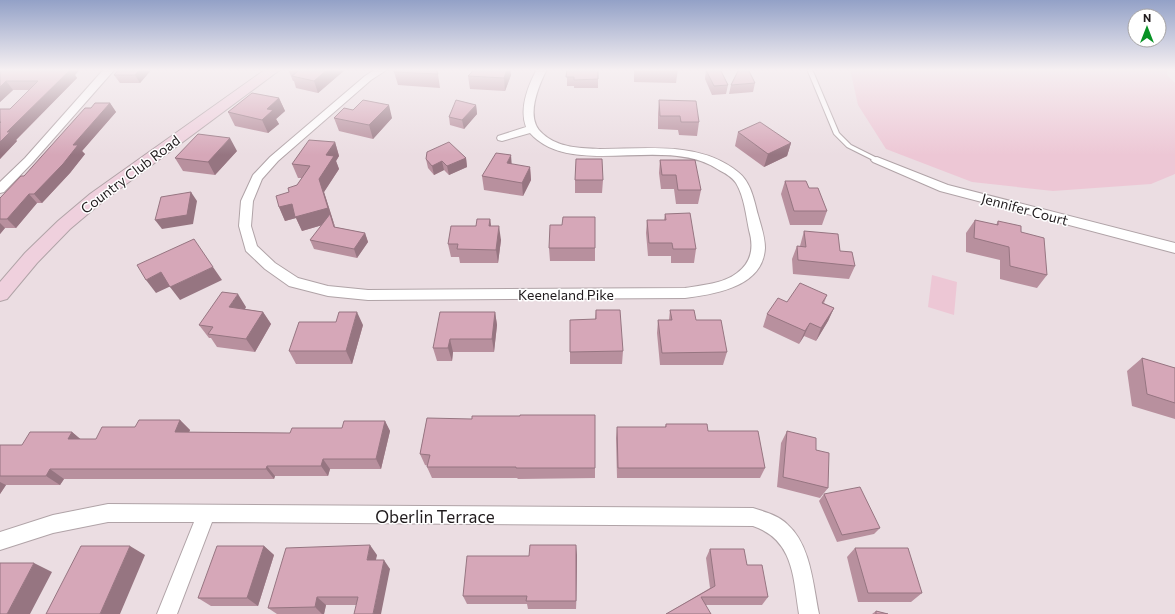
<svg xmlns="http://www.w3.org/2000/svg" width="1175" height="614" viewBox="0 0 1175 614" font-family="Commissioner,sans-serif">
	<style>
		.green { fill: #edc7d5 }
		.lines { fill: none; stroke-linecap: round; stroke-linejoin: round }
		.service-casing { stroke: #b0a3a7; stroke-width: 2 }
		.minor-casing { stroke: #b0a3a7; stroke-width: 2 }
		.secondary-casing { stroke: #b0a3a7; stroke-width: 2 }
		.service { fill: #fff; fill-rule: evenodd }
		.minor { fill: #fff; fill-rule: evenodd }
		.secondary { fill: #efd0dd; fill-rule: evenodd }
		.wall { fill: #b8909e }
		.shaded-wall { fill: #967581 }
		.building { fill: #d6a7b8; stroke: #967581 }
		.labels { text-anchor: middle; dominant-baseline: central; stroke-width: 3; stroke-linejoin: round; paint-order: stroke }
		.street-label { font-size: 14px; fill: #201b1d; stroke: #fff }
		.near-street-label { font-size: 17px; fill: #201b1d; stroke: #fff }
	</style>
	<rect width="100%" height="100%" fill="#ebdde2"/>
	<path class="green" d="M 850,69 L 1167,69 L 1167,75 L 1175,83 L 1175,174 L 1151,184 L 1053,191 L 972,182 L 886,149 L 858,105 Z
		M 932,275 L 957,282 L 954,315 L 928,307 Z"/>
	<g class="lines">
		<defs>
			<path id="service" d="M 807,69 L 812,69 L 839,133 L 851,145 L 879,159 L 879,161 L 875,161 L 847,147 L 834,134 Z"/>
			<path id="minor" d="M 104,69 L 115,69 L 33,162 L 4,192 L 0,193 L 0,182 L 25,158 Z
				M 376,69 L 388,69 L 371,80 L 278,161 L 262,179 L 253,201 L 251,226 L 257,246 L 275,263 L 298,278 L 328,286 L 368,290 L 685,288 C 702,285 723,284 737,273 C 752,262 754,247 749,230 C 746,215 744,196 736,183 C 732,177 725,173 719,170 C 667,134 572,180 530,133 L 502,141 L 498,140 L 497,138 L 498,136 L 526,127 C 519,108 528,86 537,69 L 547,69 C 538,87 524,119 543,134 C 558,148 581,148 600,149 C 646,149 700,141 738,172 C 751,182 754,200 758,215 C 761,226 765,237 765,248 C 763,287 715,294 685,298 L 368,300 L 328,296 L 289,286 L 265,269 L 246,251 L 239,226 L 241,201 L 253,175 L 270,157 L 365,76 Z
				M 877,157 L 948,185 L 1175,243 L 1175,253 L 940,191 L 873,162 L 871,160 L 873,158 Z
				M 108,504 L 753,508 C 765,512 778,515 787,524 C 811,545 813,585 819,614 L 799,614 C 793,577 794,540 753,526 L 212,522 L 177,614 L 157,614 L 194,522 L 108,522 L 53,533 L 0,550 L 0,532 L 53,515 Z"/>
			<path id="secondary" d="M 266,69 L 281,69 L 102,202 L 70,229 L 37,263 L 7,299 L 0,301 L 0,282 L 25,253 L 58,221 L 90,194 Z"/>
		</defs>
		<use href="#service" class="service-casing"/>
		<use href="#minor" class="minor-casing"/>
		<use href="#secondary" class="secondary-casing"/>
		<use href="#service" class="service"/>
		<use href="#minor" class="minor"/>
		<use href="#secondary" class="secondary"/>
	</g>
	<path class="wall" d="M 0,69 L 80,69 L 75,75 L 77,78 L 16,140 L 17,141 L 0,159 L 0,109 L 10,109 L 29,90 L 13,90 L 0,102 Z
		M 152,69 L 140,83 L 120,83 L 114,75 Z
		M 288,69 L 346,69 L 318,93 L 296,88 L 294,81 L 293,81 Z
		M 473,69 L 510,69 L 511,75 L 505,91 L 470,89 L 468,76 L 472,72 Z
		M 567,69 L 598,79 L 598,88 L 574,88 L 574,86 L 567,86 Z
		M 634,69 L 678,69 L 676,83 L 634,82 Z
		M 706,70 L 728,85 L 726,94 L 712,95 L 705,79 Z
		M 394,72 L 438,74 L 440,88 L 398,85 Z
		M 755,83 L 753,92 L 729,94 L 731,85 Z
		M 279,98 L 285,111 L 276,119 L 279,124 L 268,133 L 235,126 L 228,112 Z
		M 659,100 L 699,122 L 697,136 L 679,135 L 678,130 L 658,129 L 658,113 Z
		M 110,103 L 116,112 L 82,151 L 85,154 L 70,173 L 42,203 L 37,203 L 16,228 L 5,228 L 0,234 L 0,198 L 24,176 L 91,108 Z
		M 476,105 L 477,114 L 464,129 L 450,125 L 449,117 Z
		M 353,110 L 392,118 L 373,139 L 339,131 L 334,118 Z
		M 738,132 L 791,143 L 787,156 L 764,167 L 735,146 Z
		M 335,142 L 339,156 L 336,161 L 339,169 L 324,192 L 335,227 L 365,233 L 368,242 L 357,258 L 314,249 L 310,240 L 322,225 L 302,231 L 296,218 L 285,221 L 279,207 L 289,192 L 297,185 L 302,178 L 298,178 L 292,164 Z
		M 237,151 L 215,175 L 183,171 L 175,158 Z
		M 466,158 L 467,167 L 449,175 L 444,170 L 434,175 L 428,168 L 426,159 Z
		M 660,160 L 701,190 L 698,204 L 676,204 L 674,189 L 661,189 L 659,173 Z
		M 530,167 L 531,180 L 523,196 L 484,190 L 482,176 Z
		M 575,180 L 603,180 L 602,193 L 575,193 Z
		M 785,181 L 827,211 L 822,225 L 790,225 L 781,194 Z
		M 665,214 L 696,249 L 694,263 L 671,263 L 671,256 L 648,256 L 646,233 L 647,220 L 664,220 Z
		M 490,219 L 491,226 L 501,240 L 498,263 L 460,263 L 459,257 L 451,257 L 448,244 L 476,226 Z
		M 975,220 L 996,225 L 998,221 L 1021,232 L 1047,275 L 1037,288 L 1000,279 L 1000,260 L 966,252 L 966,233 Z
		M 804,231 L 840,251 L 855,266 L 849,279 L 793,274 L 792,259 L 797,246 L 800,246 Z
		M 549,248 L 595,248 L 595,261 L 550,261 Z
		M 827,295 L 824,303 L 834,308 L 828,321 L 816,341 L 804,336 L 799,344 L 763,327 L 767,314 L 787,302 Z
		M 246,307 L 245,309 L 263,312 L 271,324 L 255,352 L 217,347 L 211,338 L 209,338 L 199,325 Z
		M 596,310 L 623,351 L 622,364 L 570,364 L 570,352 L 595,319 Z
		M 670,310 L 696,320 L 727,352 L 723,365 L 660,365 L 657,333 L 658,320 L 669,320 Z
		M 495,312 L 497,325 L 494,352 L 453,352 L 452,361 L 437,361 L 433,348 Z
		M 363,325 L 352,364 L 296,364 L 289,351 Z
		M 1142,358 L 1174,368 L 1175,367 L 1175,419 L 1132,406 L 1127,371 Z
		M 427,418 L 595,468 L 595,478 L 518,479 L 517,478 L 432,478 L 427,467 L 428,466 L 425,465 L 420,454 Z
		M 180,420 L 190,430 L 189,432 L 290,433 L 342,428 L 385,421 L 390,431 L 381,469 L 330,469 L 328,476 L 275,476 L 274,479 L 64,479 L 60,485 L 6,485 L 0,494 L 0,445 L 22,445 L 72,432 L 80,439 L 96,439 L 135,427 Z
		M 666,424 L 708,431 L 765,468 L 760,478 L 617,478 L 616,438 L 617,427 L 665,427 Z
		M 787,431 L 816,450 L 828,488 L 820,498 L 777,487 L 781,443 Z
		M 824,494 L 880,528 L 874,534 L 837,542 L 819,501 Z
		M 264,546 L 274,555 L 258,606 L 211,606 L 198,598 Z
		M 855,548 L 922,593 L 911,602 L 858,602 L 847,557 Z
		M 710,549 L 747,565 L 768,597 L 762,605 L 706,605 L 666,614 L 710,588 L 706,558 Z
		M 377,555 L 375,560 L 390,569 L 356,605 L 326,605 L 324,614 L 277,614 L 268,608 Z
		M 577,555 L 576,609 L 528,609 L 527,604 L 467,604 L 463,596 L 529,556 Z
		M 876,611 L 888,614 L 872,614 Z"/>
	<path class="shaded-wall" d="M 66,69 L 80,69 L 75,75 L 77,78 L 16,140 L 17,141 L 0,159 L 0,142 L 7,132 Z
		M 140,69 L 152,69 L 140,83 L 135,75 Z
		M 328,69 L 346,69 L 318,93 L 314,81 Z
		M 507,69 L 510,69 L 511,75 L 505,91 L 504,78 Z
		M 6,81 L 13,90 L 0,102 L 0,87 Z
		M 279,98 L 285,111 L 276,119 L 279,124 L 268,133 L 262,120 L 267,109 Z
		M 110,103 L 116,112 L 82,151 L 85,154 L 70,173 L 42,203 L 34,194 L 73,145 Z
		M 389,105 L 392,118 L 373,139 L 369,125 Z
		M 476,105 L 477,114 L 464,129 L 462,120 Z
		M 230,138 L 237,151 L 215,175 L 208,162 Z
		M 335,142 L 339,156 L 336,161 L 339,169 L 324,192 L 338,236 L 333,222 L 302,231 L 296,218 L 285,221 L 279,207 L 319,179 L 326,155 Z
		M 791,143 L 787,156 L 764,167 L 768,154 Z
		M 511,155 L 512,168 L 507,163 Z
		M 466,158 L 467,167 L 449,175 L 447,166 Z
		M 442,161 L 444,170 L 434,175 L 432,166 Z
		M 530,167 L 531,180 L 523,196 L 522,183 Z
		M 191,192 L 197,201 L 193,224 L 162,229 L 155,220 Z
		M 29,194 L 37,203 L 16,228 L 7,219 Z
		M 490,219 L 492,233 L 489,226 Z
		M 0,223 L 5,228 L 0,234 Z
		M 499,226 L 501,240 L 498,263 L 496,250 Z
		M 365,233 L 368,242 L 357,258 L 354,249 Z
		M 213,267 L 222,280 L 180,300 L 170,287 Z
		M 161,272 L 171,286 L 156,293 L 146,280 Z
		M 238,294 L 246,307 L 238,320 L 229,307 Z
		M 834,308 L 828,321 L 816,341 L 821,328 Z
		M 263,312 L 271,324 L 255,352 L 246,339 Z
		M 357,312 L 363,325 L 352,364 L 346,351 Z
		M 495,312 L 497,325 L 494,352 L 492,339 Z
		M 810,323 L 804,336 L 799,344 L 805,331 Z
		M 450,339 L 453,352 L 452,361 L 448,348 Z
		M 180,420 L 190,430 L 185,442 L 175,432 Z
		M 385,421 L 390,431 L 381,469 L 376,459 Z
		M 72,432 L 84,442 L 68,439 Z
		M 323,459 L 330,469 L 328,476 L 321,466 Z
		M 267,466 L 275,476 L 274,479 L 266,469 Z
		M 50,469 L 64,479 L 60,485 L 46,476 Z
		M 0,482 L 6,485 L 0,494 Z
		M 370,545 L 377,555 L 374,569 L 367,560 Z
		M 576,545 L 577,555 L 576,609 Z
		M 130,546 L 145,555 L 120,614 L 100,614 Z
		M 264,546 L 274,555 L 258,606 L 247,598 Z
		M 384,560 L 390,569 L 381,614 L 373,614 Z
		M 34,563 L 52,572 L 30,614 L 7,614 Z
		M 317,597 L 326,605 L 324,614 L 322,614 L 315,607 Z"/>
	<path class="building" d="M 0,69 L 71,69 L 7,132 L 10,132 L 0,142 L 0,123 L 1,122 L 0,122 L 0,109 L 10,109 L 38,81 L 6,81 L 0,87 Z
		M 119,69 L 140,69 L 135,75 L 114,75 Z
		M 290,69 L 328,69 L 314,81 L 292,76 L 298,71 Z
		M 394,69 L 436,69 L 438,74 L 394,72 Z
		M 473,69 L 507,69 L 504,78 L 468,76 L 472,72 Z
		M 567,69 L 598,69 L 598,79 L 574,80 L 574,77 L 566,77 Z
		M 720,69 L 728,85 L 714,86 L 706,70 Z
		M 739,69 L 748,69 L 755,83 L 731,85 Z
		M 252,93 L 279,98 L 267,109 L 273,110 L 262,120 L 228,112 Z
		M 363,100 L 389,105 L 369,125 L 334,118 L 344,108 L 353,110 Z
		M 456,100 L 476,105 L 462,120 L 449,117 Z
		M 659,100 L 696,101 L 699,122 L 681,122 L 680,116 L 660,116 Z
		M 95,103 L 110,103 L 73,145 L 78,145 L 63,164 L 34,194 L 29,194 L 7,219 L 0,219 L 0,198 L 21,176 L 24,176 L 85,108 L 91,108 Z
		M 760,122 L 791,143 L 768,154 L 738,132 Z
		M 198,134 L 230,138 L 208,162 L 175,158 Z
		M 309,140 L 335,142 L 326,155 L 334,156 L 319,179 L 328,208 L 295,217 L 292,204 L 279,207 L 276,196 L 289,192 L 288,188 L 297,185 L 310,166 L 292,164 Z
		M 449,142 L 466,158 L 447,166 L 442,161 L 432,166 L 426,159 L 427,152 Z
		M 496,153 L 511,155 L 507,163 L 530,167 L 522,183 L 482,176 Z
		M 576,159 L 602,159 L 603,180 L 575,180 Z
		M 660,160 L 695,160 L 701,190 L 678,190 L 676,175 L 662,175 Z
		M 785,181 L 806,181 L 809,188 L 818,188 L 827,211 L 794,211 Z
		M 191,192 L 187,215 L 155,220 L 161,197 Z
		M 690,213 L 696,249 L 673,249 L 672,243 L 649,243 L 647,220 L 666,220 L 665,214 Z
		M 330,214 L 334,227 L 365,233 L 354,249 L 310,240 Z
		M 563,217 L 595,217 L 595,248 L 549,248 L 550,225 L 562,225 Z
		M 477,219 L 490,219 L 489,226 L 499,226 L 496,250 L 457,249 L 458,244 L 448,244 L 451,226 L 476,226 Z
		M 975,220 L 998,225 L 998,221 L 1021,226 L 1021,232 L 1044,238 L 1047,275 L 1010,266 L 1009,247 L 974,238 Z
		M 804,231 L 838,234 L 840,251 L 852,252 L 855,266 L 798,260 L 797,246 L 806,247 Z
		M 194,239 L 213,267 L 170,287 L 161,272 L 146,280 L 137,265 Z
		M 800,283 L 827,295 L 822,303 L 834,308 L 821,328 L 810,323 L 805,331 L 767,314 L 778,298 L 787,302 Z
		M 222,292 L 238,294 L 229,307 L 263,312 L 246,339 L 208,334 L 213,327 L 199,325 Z
		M 596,310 L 620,310 L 623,351 L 570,352 L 570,320 L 596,319 Z
		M 670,310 L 694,310 L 696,320 L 721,320 L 727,352 L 662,353 L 658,320 L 672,320 Z
		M 339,312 L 357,312 L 346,351 L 289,351 L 299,322 L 336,322 Z
		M 440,312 L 495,312 L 492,339 L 450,339 L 448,348 L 433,348 Z
		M 1142,358 L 1175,368 L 1175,403 L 1147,394 Z
		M 520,415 L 595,415 L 595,468 L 516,468 L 516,467 L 427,467 L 430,455 L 420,454 L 427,418 L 472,419 L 472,416 L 520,416 Z
		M 139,420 L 180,420 L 175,432 L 290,433 L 292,428 L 342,428 L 344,421 L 385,421 L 376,459 L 323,459 L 321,466 L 267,466 L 266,469 L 50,469 L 46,476 L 0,476 L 0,445 L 22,445 L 30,432 L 72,432 L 68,439 L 96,439 L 102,427 L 135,427 Z
		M 666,424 L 707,424 L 708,431 L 758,431 L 765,468 L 618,468 L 617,427 L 666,427 Z
		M 787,431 L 816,438 L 816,450 L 829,453 L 828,488 L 783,477 Z
		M 860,487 L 880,528 L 842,535 L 824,494 Z
		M 370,545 L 367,560 L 384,560 L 373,614 L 354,614 L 358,597 L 317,597 L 315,607 L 268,608 L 286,548 Z
		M 530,545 L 576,545 L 576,601 L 526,601 L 527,596 L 463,596 L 467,556 L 529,556 Z
		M 81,546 L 130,546 L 100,614 L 46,614 Z
		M 217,546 L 264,546 L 247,598 L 198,598 Z
		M 855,548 L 908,548 L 922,593 L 868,593 Z
		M 710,549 L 744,549 L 747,565 L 762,565 L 768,597 L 701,597 L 711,614 L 666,614 L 715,586 Z
		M 0,563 L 34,563 L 7,614 L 0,614 Z
		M 876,611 L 888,614 L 876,614 Z"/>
	<linearGradient id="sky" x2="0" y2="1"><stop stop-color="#93a1c7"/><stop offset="0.45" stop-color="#f6f0f2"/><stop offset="1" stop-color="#f6f0f2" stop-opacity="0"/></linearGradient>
	<rect width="1175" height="155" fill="url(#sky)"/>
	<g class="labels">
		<g class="street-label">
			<text transform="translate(130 174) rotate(-37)">Country Club Road</text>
			<text transform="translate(1025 209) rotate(15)">Jennifer Court</text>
			<text x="566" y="294">Keeneland Pike</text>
		</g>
		<g class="near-street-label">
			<text x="435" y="516">Oberlin Terrace</text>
		</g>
	</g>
	<g transform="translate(1147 28)"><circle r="19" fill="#ffffff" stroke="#a6a4a5"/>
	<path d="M0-3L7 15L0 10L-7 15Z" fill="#079225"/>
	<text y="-6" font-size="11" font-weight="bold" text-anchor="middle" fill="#201b1d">N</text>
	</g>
</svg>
